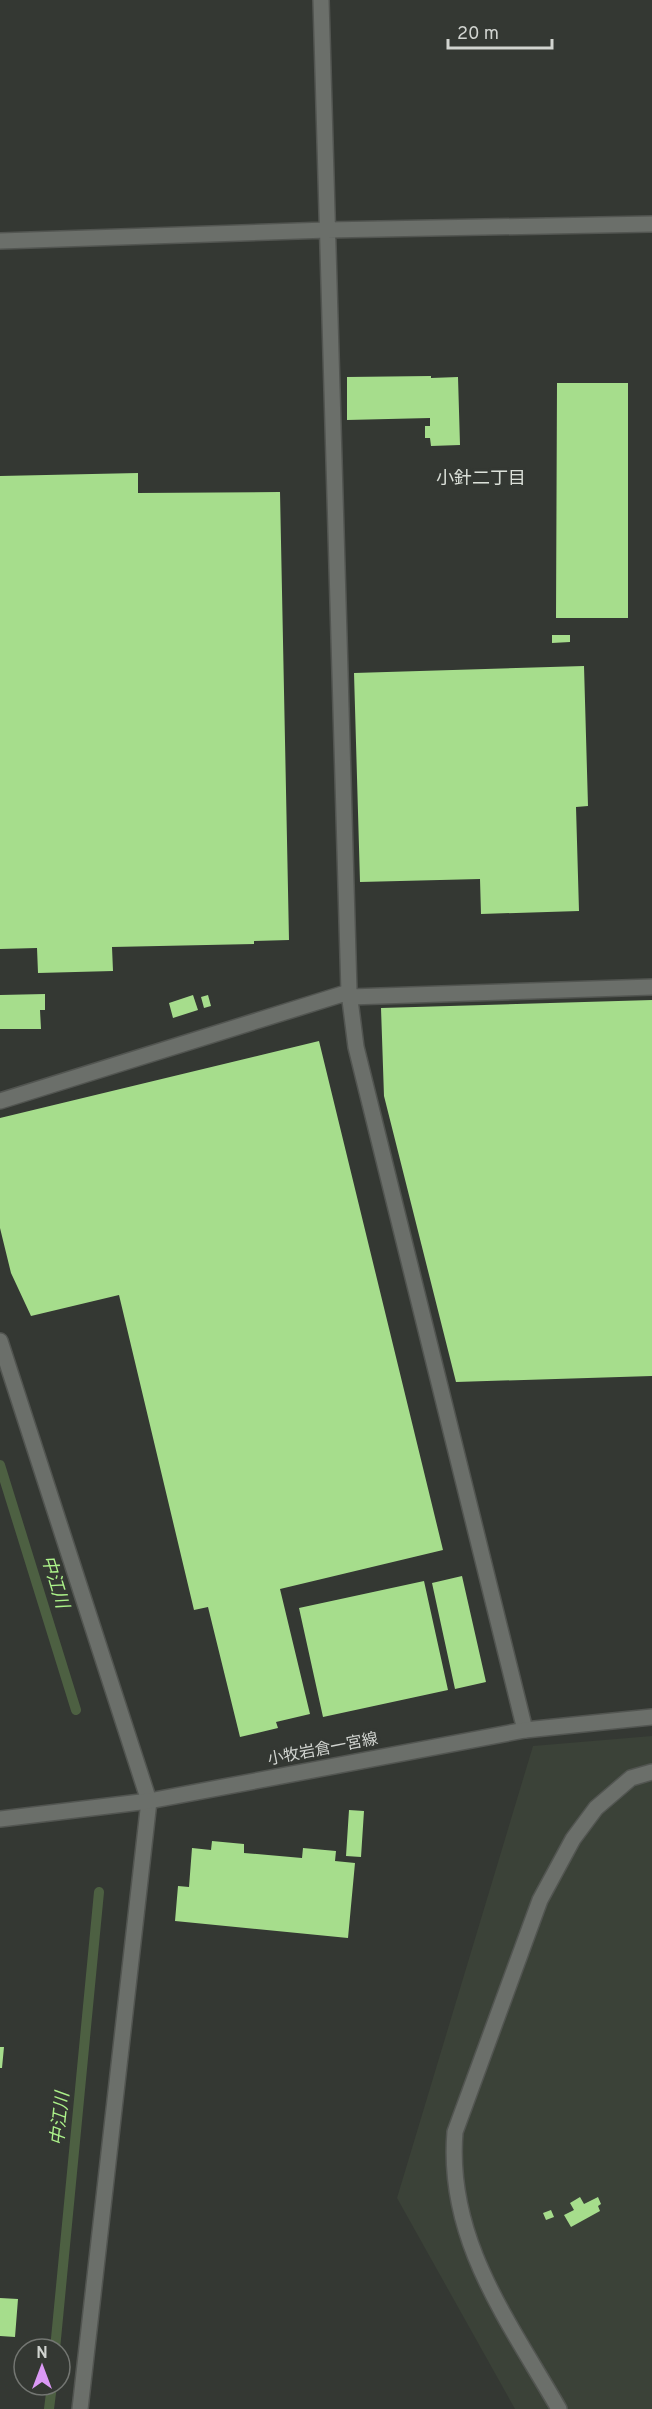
<svg xmlns="http://www.w3.org/2000/svg" width="652" height="2409" viewBox="0 0 652 2409" font-family="Overpass,'Noto Sans JP',sans-serif">
	<style>
		.built { fill: #3b4238 }
		.lines { fill: none; stroke-linecap: round; stroke-linejoin: round }
		.stream { stroke: #4d6042; stroke-width: 10 }
		.building { fill: #a6dd8c }
		.service-casing { stroke: #525551; stroke-width: 18 }
		.minor-casing { stroke: #525551; stroke-width: 18 }
		.tertiary-casing { stroke: #525551; stroke-width: 18 }
		.secondary-casing { stroke: #525551; stroke-width: 18 }
		.service { stroke: #6b6f6a; stroke-width: 15 }
		.minor { stroke: #6b6f6a; stroke-width: 15 }
		.tertiary { stroke: #6b6f6a; stroke-width: 15 }
		.secondary { stroke: #6b6f6a; stroke-width: 15 }
		.labels { text-anchor: middle; dominant-baseline: central; stroke-width: 6; stroke-linejoin: round; paint-order: stroke }
		.street-label { font-size: 16px; fill: #d1d4d0; stroke: #343833 }
		.neighbourhood-label { font-size: 18px; fill: #dbe0d9; stroke: #343833 }
		.water-label { font-size: 18px; font-style: italic; fill: #acf28a; stroke: #343833 }
	</style>
	<rect width="100%" height="100%" fill="#343833"/>
	<path class="built" d="M 652,1736 L 652,2409 L 515,2409 L 397,2198 L 533,1746 Z"/>
	<g class="lines">
		<path class="stream" d="M 0,1465 L 76,1710
			M 55,2349 L 99,1892
			M 49,2409 L 52,2385"/>
	</g>
	<path class="building" d="M 431,376 L 431,378 L 458,377 L 460,445 L 431,446 L 430,438 L 425,438 L 425,426 L 430,426 L 430,418 L 347,420 L 347,377 Z
		M 557,383 L 628,383 L 628,618 L 556,618 Z
		M 138,473 L 138,493 L 280,492 L 289,940 L 254,941 L 254,944 L 112,947 L 113,971 L 38,973 L 37,948 L 0,949 L 0,476 Z
		M 552,635 L 570,635 L 570,642 L 552,643 Z
		M 584,666 L 588,806 L 576,807 L 579,911 L 481,914 L 480,879 L 360,882 L 354,673 Z
		M 45,994 L 45,1010 L 40,1010 L 41,1029 L 0,1029 L 0,995 Z
		M 193,995 L 198,1010 L 173,1018 L 169,1003 Z
		M 208,995 L 211,1006 L 204,1008 L 201,997 Z
		M 652,1000 L 652,1376 L 456,1382 L 384,1096 L 381,1008 Z
		M 319,1041 L 443,1550 L 280,1589 L 310,1714 L 276,1722 L 278,1728 L 240,1737 L 208,1607 L 194,1610 L 119,1295 L 31,1316 L 11,1273 L 0,1228 L 0,1118 Z
		M 462,1576 L 486,1682 L 455,1689 L 432,1583 Z
		M 424,1581 L 448,1690 L 323,1717 L 299,1608 Z
		M 349,1810 L 364,1811 L 361,1857 L 346,1856 Z
		M 212,1841 L 244,1844 L 244,1853 L 302,1858 L 303,1848 L 336,1851 L 335,1861 L 355,1863 L 348,1938 L 175,1921 L 178,1886 L 189,1887 L 192,1848 L 211,1850 Z
		M 0,2047 L 4,2047 L 2,2068 L 0,2068 Z
		M 580,2197 L 584,2204 L 598,2197 L 601,2204 L 598,2206 L 600,2211 L 571,2227 L 564,2215 L 574,2210 L 570,2203 Z
		M 551,2210 L 554,2217 L 546,2220 L 543,2213 Z
		M 0,2298 L 18,2299 L 15,2337 L 0,2336 Z"/>
	<g class="lines">
		<defs>
			<path id="service" d="M 559,2409 C 508,2320 446,2239 455,2132 L 540,1900 L 573,1839 L 596,1808 L 631,1778 L 652,1772"/>
			<path id="minor" d="M 321,0 L 349,992 L 356,1047 L 525,1730
				M 0,241 L 327,230 L 652,224
				M 350,997 L 652,987
				M 0,1101 L 349,992"/>
			<path id="tertiary" d="M 0,1341 L 149,1801 L 80,2409"/>
			<path id="secondary" d="M 0,1819 L 149,1801 L 525,1730 L 652,1717"/>
		</defs>
		<use href="#service" class="service-casing"/>
		<use href="#minor" class="minor-casing"/>
		<use href="#tertiary" class="tertiary-casing"/>
		<use href="#secondary" class="secondary-casing"/>
		<use href="#service" class="service"/>
		<use href="#minor" class="minor"/>
		<use href="#tertiary" class="tertiary"/>
		<use href="#secondary" class="secondary"/>
	</g>
	<g class="labels">
		<g class="street-label">
			<text transform="translate(323 1750) rotate(-11)">小牧岩倉一宮線</text>
		</g>
		<g class="neighbourhood-label">
			<text x="481" y="479">小針二丁目</text>
		</g>
		<g class="water-label">
			<text transform="translate(54 1582) rotate(73)">中江川</text>
			<text transform="translate(61 2119) rotate(-84)">中江川</text>
		</g>
	</g>
	<g transform="translate(42 2367)"><circle r="28" fill="#343833" stroke="#737672" stroke-width="1.5"/>
	<path d="M0-4.5L10 22L0 15L-10 22Z" fill="#db99f5"/>
	<text y="-9" font-size="16" font-weight="bold" text-anchor="middle" fill="#d1d4d0">N</text>
	</g>
	<path d="M448 39v9h104v-9" fill="none" stroke="#d1d4d0" stroke-width="3"/>
	<text x="457" y="39" font-size="18" fill="#d1d4d0" stroke="#343833" stroke-width="4.5" paint-order="stroke">20 m</text>
</svg>
